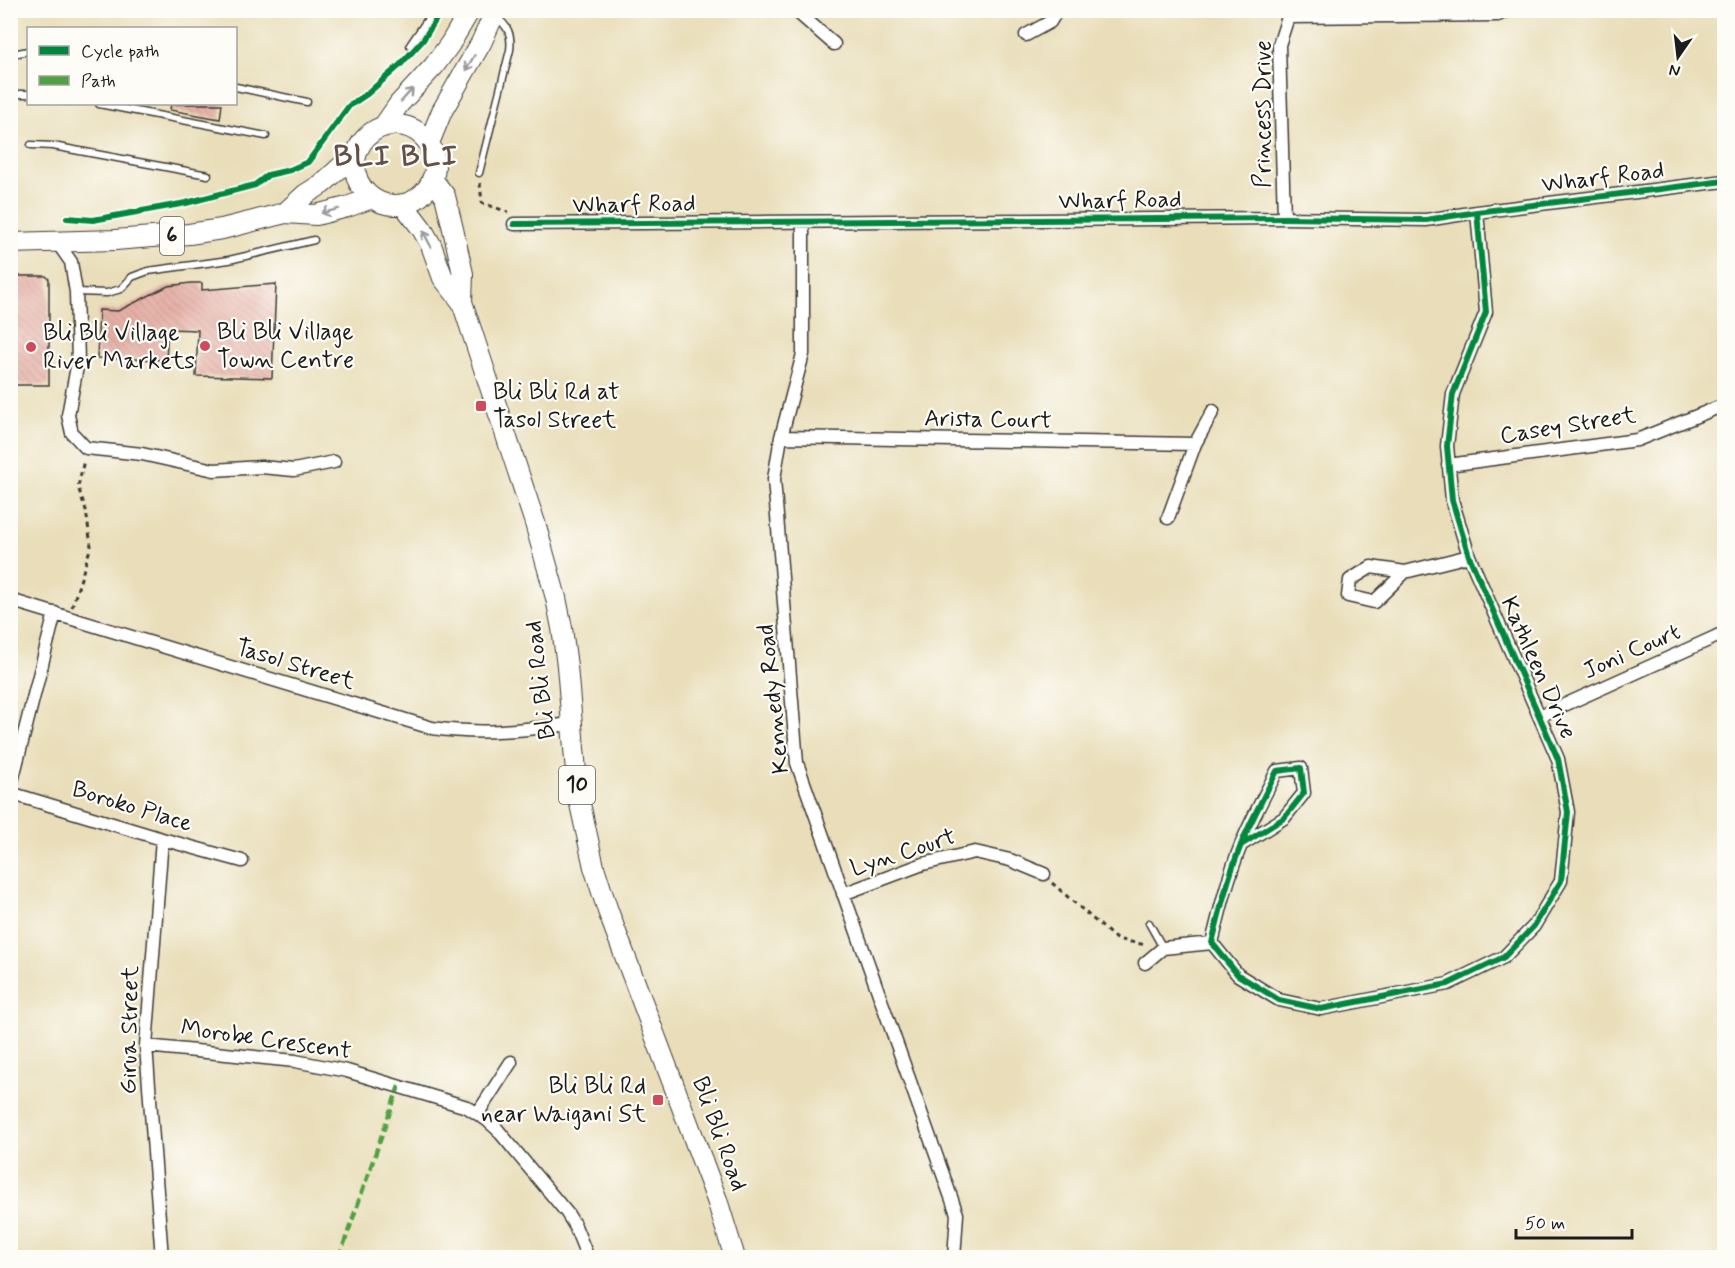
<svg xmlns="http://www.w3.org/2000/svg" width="1735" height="1268" viewBox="0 0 1735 1268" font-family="Mynerve,sans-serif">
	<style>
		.building { fill: url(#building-back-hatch) }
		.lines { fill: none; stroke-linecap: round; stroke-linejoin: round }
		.service-casing { stroke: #3b3934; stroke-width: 9 }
		.minor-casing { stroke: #3b3934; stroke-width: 15 }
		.primary-casing { stroke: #3b3934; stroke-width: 22 }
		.path { stroke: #3b3934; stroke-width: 3; stroke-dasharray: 4.5 4.5; stroke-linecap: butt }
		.service { stroke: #fff; stroke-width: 6 }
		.minor { stroke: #fff; stroke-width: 12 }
		.primary { stroke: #fff; stroke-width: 20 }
		.quiet { stroke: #4fa141; stroke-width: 4.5; stroke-dasharray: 9 4.5; stroke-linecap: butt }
		.cycleway-casing { stroke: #fdfcf7; stroke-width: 10 }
		.cycleway { stroke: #00873e; stroke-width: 6 }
		.oneway { stroke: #999 }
		.poi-dot { fill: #d1495b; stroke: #fdfcf7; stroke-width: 2 }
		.labels { text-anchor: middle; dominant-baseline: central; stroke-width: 4.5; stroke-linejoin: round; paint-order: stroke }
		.shield { fill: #fdfcf7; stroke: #605f5e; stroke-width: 1.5 }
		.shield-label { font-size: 22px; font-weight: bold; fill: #1c1c1c }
		.street-label { font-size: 24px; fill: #1c1c1c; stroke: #fdfcf7 }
		.poi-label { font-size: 24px; fill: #1c1c1c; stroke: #fdfcf7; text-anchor: start }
		.district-label { font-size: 30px; font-weight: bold; letter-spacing: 1.5px; fill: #63504d; stroke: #fdfcf7 }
	</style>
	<defs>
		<pattern id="building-back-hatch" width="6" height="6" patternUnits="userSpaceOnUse" patternTransform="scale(1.5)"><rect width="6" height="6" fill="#e7b1a7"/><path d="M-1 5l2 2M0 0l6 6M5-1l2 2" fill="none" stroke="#c6988f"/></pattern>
	</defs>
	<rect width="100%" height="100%" fill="#fdfcf7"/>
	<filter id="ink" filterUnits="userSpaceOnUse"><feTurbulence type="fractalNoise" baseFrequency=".0167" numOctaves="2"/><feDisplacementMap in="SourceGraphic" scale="12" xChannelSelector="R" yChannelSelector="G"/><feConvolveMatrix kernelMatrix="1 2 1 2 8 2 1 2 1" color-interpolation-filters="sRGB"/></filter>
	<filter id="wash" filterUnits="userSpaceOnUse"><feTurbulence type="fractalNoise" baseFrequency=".008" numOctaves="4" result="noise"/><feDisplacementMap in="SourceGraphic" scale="24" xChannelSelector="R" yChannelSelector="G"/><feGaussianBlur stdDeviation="1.35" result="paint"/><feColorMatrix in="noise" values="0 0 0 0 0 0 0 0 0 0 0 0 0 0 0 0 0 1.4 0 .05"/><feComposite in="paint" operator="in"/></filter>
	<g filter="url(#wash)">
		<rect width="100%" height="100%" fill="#e9deb9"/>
		<g id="blocks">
			<path class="building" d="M 171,104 L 222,104 L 220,119 L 170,110 Z
				M 10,276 L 46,276 L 49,279 L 49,385 L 10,385 Z
				M 191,283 L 202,283 L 202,290 L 276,284 L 272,378 L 196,376 L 198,330 L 168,329 L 166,360 L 97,358 L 99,310 L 118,311 L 168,286 Z"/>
		</g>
	</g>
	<g filter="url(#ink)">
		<use href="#blocks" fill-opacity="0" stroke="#3b3934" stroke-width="1.5"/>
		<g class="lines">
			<defs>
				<path id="service" d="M 410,45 L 434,10
					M 13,54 L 28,51
					M 236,87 L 307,102
					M 20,94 L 28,94
					M 99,104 L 266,136
					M 31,145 L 53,146 L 208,175
					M 479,173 L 510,50 C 512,34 508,26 495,16
					M 76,292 L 107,293 L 121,289 L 132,277 L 148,271 L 229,260 L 314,240
					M 1149,923 L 1163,948"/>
				<path id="minor" d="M 795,10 L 834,44
					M 1288,17 L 1498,15 L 1509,10
					M 1026,35 L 1050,22 L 1057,10
					M 1284,218 L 1279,45 L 1288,17 L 1286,10
					M 803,222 L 803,354 L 781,437 L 774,479 L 797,763 L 957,1214 L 954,1258
					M 514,224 L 1284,218 L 1426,220 L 1477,212 L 1724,181
					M 57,242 L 71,262 L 76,292 L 78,361 L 68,415 L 72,433 L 86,448 L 142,454 L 214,470 L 261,467 L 294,470 L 334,462
					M 781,437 L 1195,444 L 1168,518
					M 1195,444 L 1213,411
					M 1448,465 L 1637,440 L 1724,405
					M 1405,572 L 1371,567 L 1350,580 L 1348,596 L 1374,602 L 1405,572 L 1469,556
					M 10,600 L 432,728 C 481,735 523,730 572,724
					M 1540,716 L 1724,633
					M 10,789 L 55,613
					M 10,793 L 162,839 L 242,861
					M 162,839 L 146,1046 L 162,1258
					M 1241,845 L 1284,818 L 1304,793 L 1301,768 L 1277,771 C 1265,795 1251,820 1241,845 C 1228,877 1220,910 1212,943 L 1238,975 L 1279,1000 L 1321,1009 L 1448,984 L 1504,957 L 1534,926 L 1561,881 L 1568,812 L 1558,759 L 1469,556 L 1452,500 L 1447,446 L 1453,394 L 1486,312 L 1477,212
					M 843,894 L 923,864 L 975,852 L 1010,860 L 1044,874
					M 1145,963 L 1163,948 L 1212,943
					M 146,1046 L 295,1061 L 347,1071 L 467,1107 L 487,1120 L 497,1129 L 567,1213 L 575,1226 L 588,1258
					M 478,1113 L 511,1062"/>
				<path id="primary" d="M355 165a40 40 0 1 1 80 0a40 40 0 1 1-80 0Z
					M 383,127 L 399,104 L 434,66 L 450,44 L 470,10
					M 429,143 L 442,111 L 481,43 L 496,10
					M 432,179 L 445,196 L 453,229 L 463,274 L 462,302 L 535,523 L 556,598 L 562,628 L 567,666 L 578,795 L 594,867 L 608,911 L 717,1200 L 735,1258
					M 403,204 L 422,229 L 431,245 L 443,278 L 462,302
					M 285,213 L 306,194 L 322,184 L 342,166 L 355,161
					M 10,243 L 115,240 L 189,234 L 222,229 L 285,213 L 316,215 L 347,207 L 372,198"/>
			</defs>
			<use href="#service" class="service-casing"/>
			<use href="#minor" class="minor-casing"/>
			<use href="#primary" class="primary-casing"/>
			<path class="path" d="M 480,183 L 482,203 L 508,212
				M 72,607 L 91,546 L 86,510 L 78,487 L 84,460
				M 1052,883 L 1116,939 L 1146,945"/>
			<use href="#service" class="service"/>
			<use href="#minor" class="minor"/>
			<use href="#primary" class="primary"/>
			<path class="quiet" d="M 339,1258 L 399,1086"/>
			<defs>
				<path id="cycleway" d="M 67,218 L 93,220 L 186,203 L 255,185 L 268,175 L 290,170 L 308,162 L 349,106 L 367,94 L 400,65 L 423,40 L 442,10
					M 514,224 L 1284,218 L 1426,220 L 1477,212 L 1724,181
					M 1241,845 L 1284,818 L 1304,793 L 1301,768 L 1277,771 C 1265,795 1251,820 1241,845 C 1228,877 1220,910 1212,943 L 1238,975 L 1279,1000 L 1321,1009 L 1448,984 L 1504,957 L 1534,926 L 1561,881 L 1568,812 L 1558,759 L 1469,556 L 1452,500 L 1447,446 L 1453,394 L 1486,312 L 1477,212"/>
			</defs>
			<use href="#cycleway" class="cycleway-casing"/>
			<use href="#cycleway" class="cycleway"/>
		</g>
		<defs><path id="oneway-shaft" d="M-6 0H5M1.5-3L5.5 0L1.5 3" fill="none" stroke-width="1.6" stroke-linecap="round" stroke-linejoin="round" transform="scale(1.5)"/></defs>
		<g class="oneway">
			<use href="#oneway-shaft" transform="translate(470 63) rotate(120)"/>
			<use href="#oneway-shaft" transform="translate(407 95) rotate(-48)"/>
			<use href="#oneway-shaft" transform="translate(330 211) rotate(166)"/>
			<use href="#oneway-shaft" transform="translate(427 239) rotate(-117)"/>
		</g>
	</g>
	<g class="poi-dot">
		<circle cx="205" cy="346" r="6"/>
		<circle cx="31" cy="347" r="6"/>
		<rect x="475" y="400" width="12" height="12" rx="3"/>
		<rect x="652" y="1094" width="12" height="12" rx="3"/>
	</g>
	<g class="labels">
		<g class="shield">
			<rect x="160" y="217" width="24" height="38" rx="4.5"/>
			<rect x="559" y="766" width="36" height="38" rx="4.5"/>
		</g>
		<g class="shield-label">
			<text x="172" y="236">6</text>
			<text x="577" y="785">10</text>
		</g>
		<g class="street-label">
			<text transform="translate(1263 114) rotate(-90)">Princess Drive</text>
			<text transform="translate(1603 178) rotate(-7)">Wharf Road</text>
			<text transform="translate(1120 201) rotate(-1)">Wharf Road</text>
			<text transform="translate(634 205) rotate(-1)">Wharf Road</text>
			<text transform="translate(988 420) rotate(1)">Arista Court</text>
			<text transform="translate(1568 426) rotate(-9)">Casey Street</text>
			<text transform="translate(1632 652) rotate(-24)">Joni Court</text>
			<text transform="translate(295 665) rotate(17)">Tasol Street</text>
			<text transform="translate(1538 668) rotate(66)">Kathleen Drive</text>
			<text transform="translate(541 680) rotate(-97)">Bli Bli Road</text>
			<text transform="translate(774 699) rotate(-96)">Kennedy Road</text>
			<text transform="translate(132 807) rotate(17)">Boroko Place</text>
			<text transform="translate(903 853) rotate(-18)">Lyn Court</text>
			<text transform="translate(130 1030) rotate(-89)">Girua Street</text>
			<text transform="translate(266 1040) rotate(8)">Morobe Crescent</text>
			<text transform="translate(719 1134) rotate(70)">Bli Bli Road</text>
		</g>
		<g class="poi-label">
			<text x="217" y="332">Bli Bli Village<tspan x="217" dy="28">Town Centre</tspan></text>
			<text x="43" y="333">Bli Bli Village<tspan x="43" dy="28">River Markets</tspan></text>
			<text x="493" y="392">Bli Bli Rd at<tspan x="493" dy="28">Tasol Street</tspan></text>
			<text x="646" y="1086" text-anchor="end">Bli Bli Rd<tspan x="646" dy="28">near Waigani St</tspan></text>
		</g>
		<g class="district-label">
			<text x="396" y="156">BLI BLI</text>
		</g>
	</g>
	<rect width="1735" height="1268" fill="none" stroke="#fdfcf7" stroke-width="36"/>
	<rect x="27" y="27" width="210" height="78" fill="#fdfcf7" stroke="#a3a29f" stroke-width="1.5"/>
	<rect x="39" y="46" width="30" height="9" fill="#00873e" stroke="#a3a29f" stroke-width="1.5"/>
	<text x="81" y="57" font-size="18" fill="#1c1c1c">Cycle path</text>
	<rect x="39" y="76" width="30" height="9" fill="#4fa141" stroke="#a3a29f" stroke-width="1.5"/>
	<text x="81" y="87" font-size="18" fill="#1c1c1c">Path</text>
	<g transform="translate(1678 57) rotate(194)" stroke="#fdfcf7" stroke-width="4.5" paint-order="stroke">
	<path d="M0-4.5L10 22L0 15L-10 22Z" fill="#1c1c1c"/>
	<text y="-9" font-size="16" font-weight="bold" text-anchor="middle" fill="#1c1c1c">N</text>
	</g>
	<path d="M1516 1229v9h116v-9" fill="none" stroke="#1c1c1c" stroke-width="3"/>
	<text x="1525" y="1229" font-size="18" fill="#1c1c1c" stroke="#fdfcf7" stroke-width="4.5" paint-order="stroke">50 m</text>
</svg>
